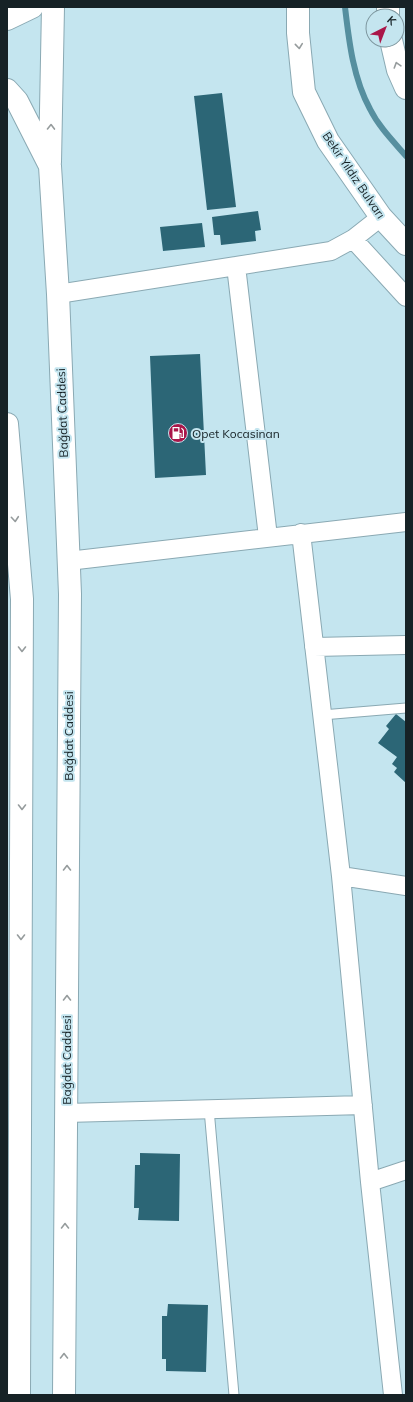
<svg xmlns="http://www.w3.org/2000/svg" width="413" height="1402" viewBox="0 0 413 1402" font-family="Mulish,sans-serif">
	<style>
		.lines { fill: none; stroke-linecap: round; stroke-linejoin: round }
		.stream { stroke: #568f9f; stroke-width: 6 }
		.building { fill: #2c6676 }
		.service-casing { stroke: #8aa9b3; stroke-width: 11 }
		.minor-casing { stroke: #8aa9b3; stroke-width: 20 }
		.primary-casing { stroke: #8aa9b3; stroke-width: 24 }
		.service { stroke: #fff; stroke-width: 9 }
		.minor { stroke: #fff; stroke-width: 18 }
		.primary { stroke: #fff; stroke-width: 22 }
		.oneway { stroke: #969c9d }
		.labels { text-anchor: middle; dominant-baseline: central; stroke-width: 4; stroke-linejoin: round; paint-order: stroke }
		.street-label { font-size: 12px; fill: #162226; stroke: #c4e5ef }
		.poi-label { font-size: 12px; fill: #162226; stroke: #c4e5ef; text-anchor: start }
	</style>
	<rect width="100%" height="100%" fill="#c4e5ef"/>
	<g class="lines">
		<path class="stream" d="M 345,7 C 349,41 353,78 370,109 C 379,127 393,141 406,156"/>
	</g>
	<path class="building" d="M 222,93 L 236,207 L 207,210 L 194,96 Z
		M 258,211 L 261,230 L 255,231 L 256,241 L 221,245 L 220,235 L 214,235 L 212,217 Z
		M 202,223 L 205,247 L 163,251 L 160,227 Z
		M 200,354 L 206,475 L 155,478 L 150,356 Z
		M 396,714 L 406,722 L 406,783 L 394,772 L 397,768 L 392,764 L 397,757 L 378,743 L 389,729 L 386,726 Z
		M 140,1153 L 180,1154 L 179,1221 L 138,1220 L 139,1208 L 134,1208 L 135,1165 L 140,1165 Z
		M 168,1304 L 208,1305 L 206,1372 L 166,1371 L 166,1359 L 162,1359 L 162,1316 L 167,1316 Z"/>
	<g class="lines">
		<defs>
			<path id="service" d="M 322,715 L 406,708
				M 209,1109 L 234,1395"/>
			<path id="minor" d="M 353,239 L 406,297
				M 236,266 L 268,537
				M 58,294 L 331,251 L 353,239 L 381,217
				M 301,533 L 341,876 L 370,1182 L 393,1395
				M 68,561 L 406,522
				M 314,647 L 406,645
				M 341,876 L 406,886
				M 66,1113 L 363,1105
				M 370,1182 L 406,1170"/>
			<path id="primary" d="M 298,7 L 298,33 L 304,92 L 328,141 L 381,217 L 406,244
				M 388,7 L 388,16
				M 7,19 L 32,7
				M 391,40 L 398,70 L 406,88
				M 7,90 L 17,101 L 50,166 L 58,294 L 70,594 L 64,1395
				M 50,162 L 53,7
				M 7,424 L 22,599 L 19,1395"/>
		</defs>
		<use href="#service" class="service-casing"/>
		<use href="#minor" class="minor-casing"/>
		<use href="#primary" class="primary-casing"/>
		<use href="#service" class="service"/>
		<use href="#minor" class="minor"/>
		<use href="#primary" class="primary"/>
	</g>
	<defs><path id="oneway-chevron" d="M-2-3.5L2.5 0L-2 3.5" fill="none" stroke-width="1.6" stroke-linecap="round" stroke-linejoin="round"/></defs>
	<g class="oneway">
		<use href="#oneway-chevron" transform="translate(299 46) rotate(84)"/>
		<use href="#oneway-chevron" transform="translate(397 65) rotate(-107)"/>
		<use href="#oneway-chevron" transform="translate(51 127) rotate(-89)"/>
		<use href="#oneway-chevron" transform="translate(15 519) rotate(85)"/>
		<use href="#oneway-chevron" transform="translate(22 649) rotate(90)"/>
		<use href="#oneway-chevron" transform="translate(22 807) rotate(90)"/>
		<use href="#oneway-chevron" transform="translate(67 868) rotate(-90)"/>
		<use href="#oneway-chevron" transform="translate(21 937) rotate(90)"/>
		<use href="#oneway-chevron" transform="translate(67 998) rotate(-90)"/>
		<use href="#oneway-chevron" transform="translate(65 1226) rotate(-90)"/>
		<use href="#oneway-chevron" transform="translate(64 1356) rotate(-90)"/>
	</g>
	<defs>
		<symbol id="fuel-disc" viewBox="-11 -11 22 22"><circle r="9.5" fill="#aa1649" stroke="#c4e5ef"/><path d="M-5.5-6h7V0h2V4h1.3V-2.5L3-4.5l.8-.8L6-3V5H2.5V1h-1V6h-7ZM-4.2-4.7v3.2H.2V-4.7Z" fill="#fff"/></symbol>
	</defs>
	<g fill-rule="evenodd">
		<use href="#fuel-disc" x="167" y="422" width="22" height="22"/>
	</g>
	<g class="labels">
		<g class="street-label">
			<text transform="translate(354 175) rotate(56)">Bekir Yıldız Bulvarı</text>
			<text transform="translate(62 413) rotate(-92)">Bağdat Caddesi</text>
			<text transform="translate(68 736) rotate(-90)">Bağdat Caddesi</text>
			<text transform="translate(66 1060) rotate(-90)">Bağdat Caddesi</text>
		</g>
		<g class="poi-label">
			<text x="192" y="433">Opet Kocasinan</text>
		</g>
	</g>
	<rect width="413" height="1402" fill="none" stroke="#162226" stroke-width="16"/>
	<g transform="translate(385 28) rotate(42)"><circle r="19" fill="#c4e5ef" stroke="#7e979f"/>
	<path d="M0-3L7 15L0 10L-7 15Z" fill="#aa1649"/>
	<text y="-6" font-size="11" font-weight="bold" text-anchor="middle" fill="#162226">K</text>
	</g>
</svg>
